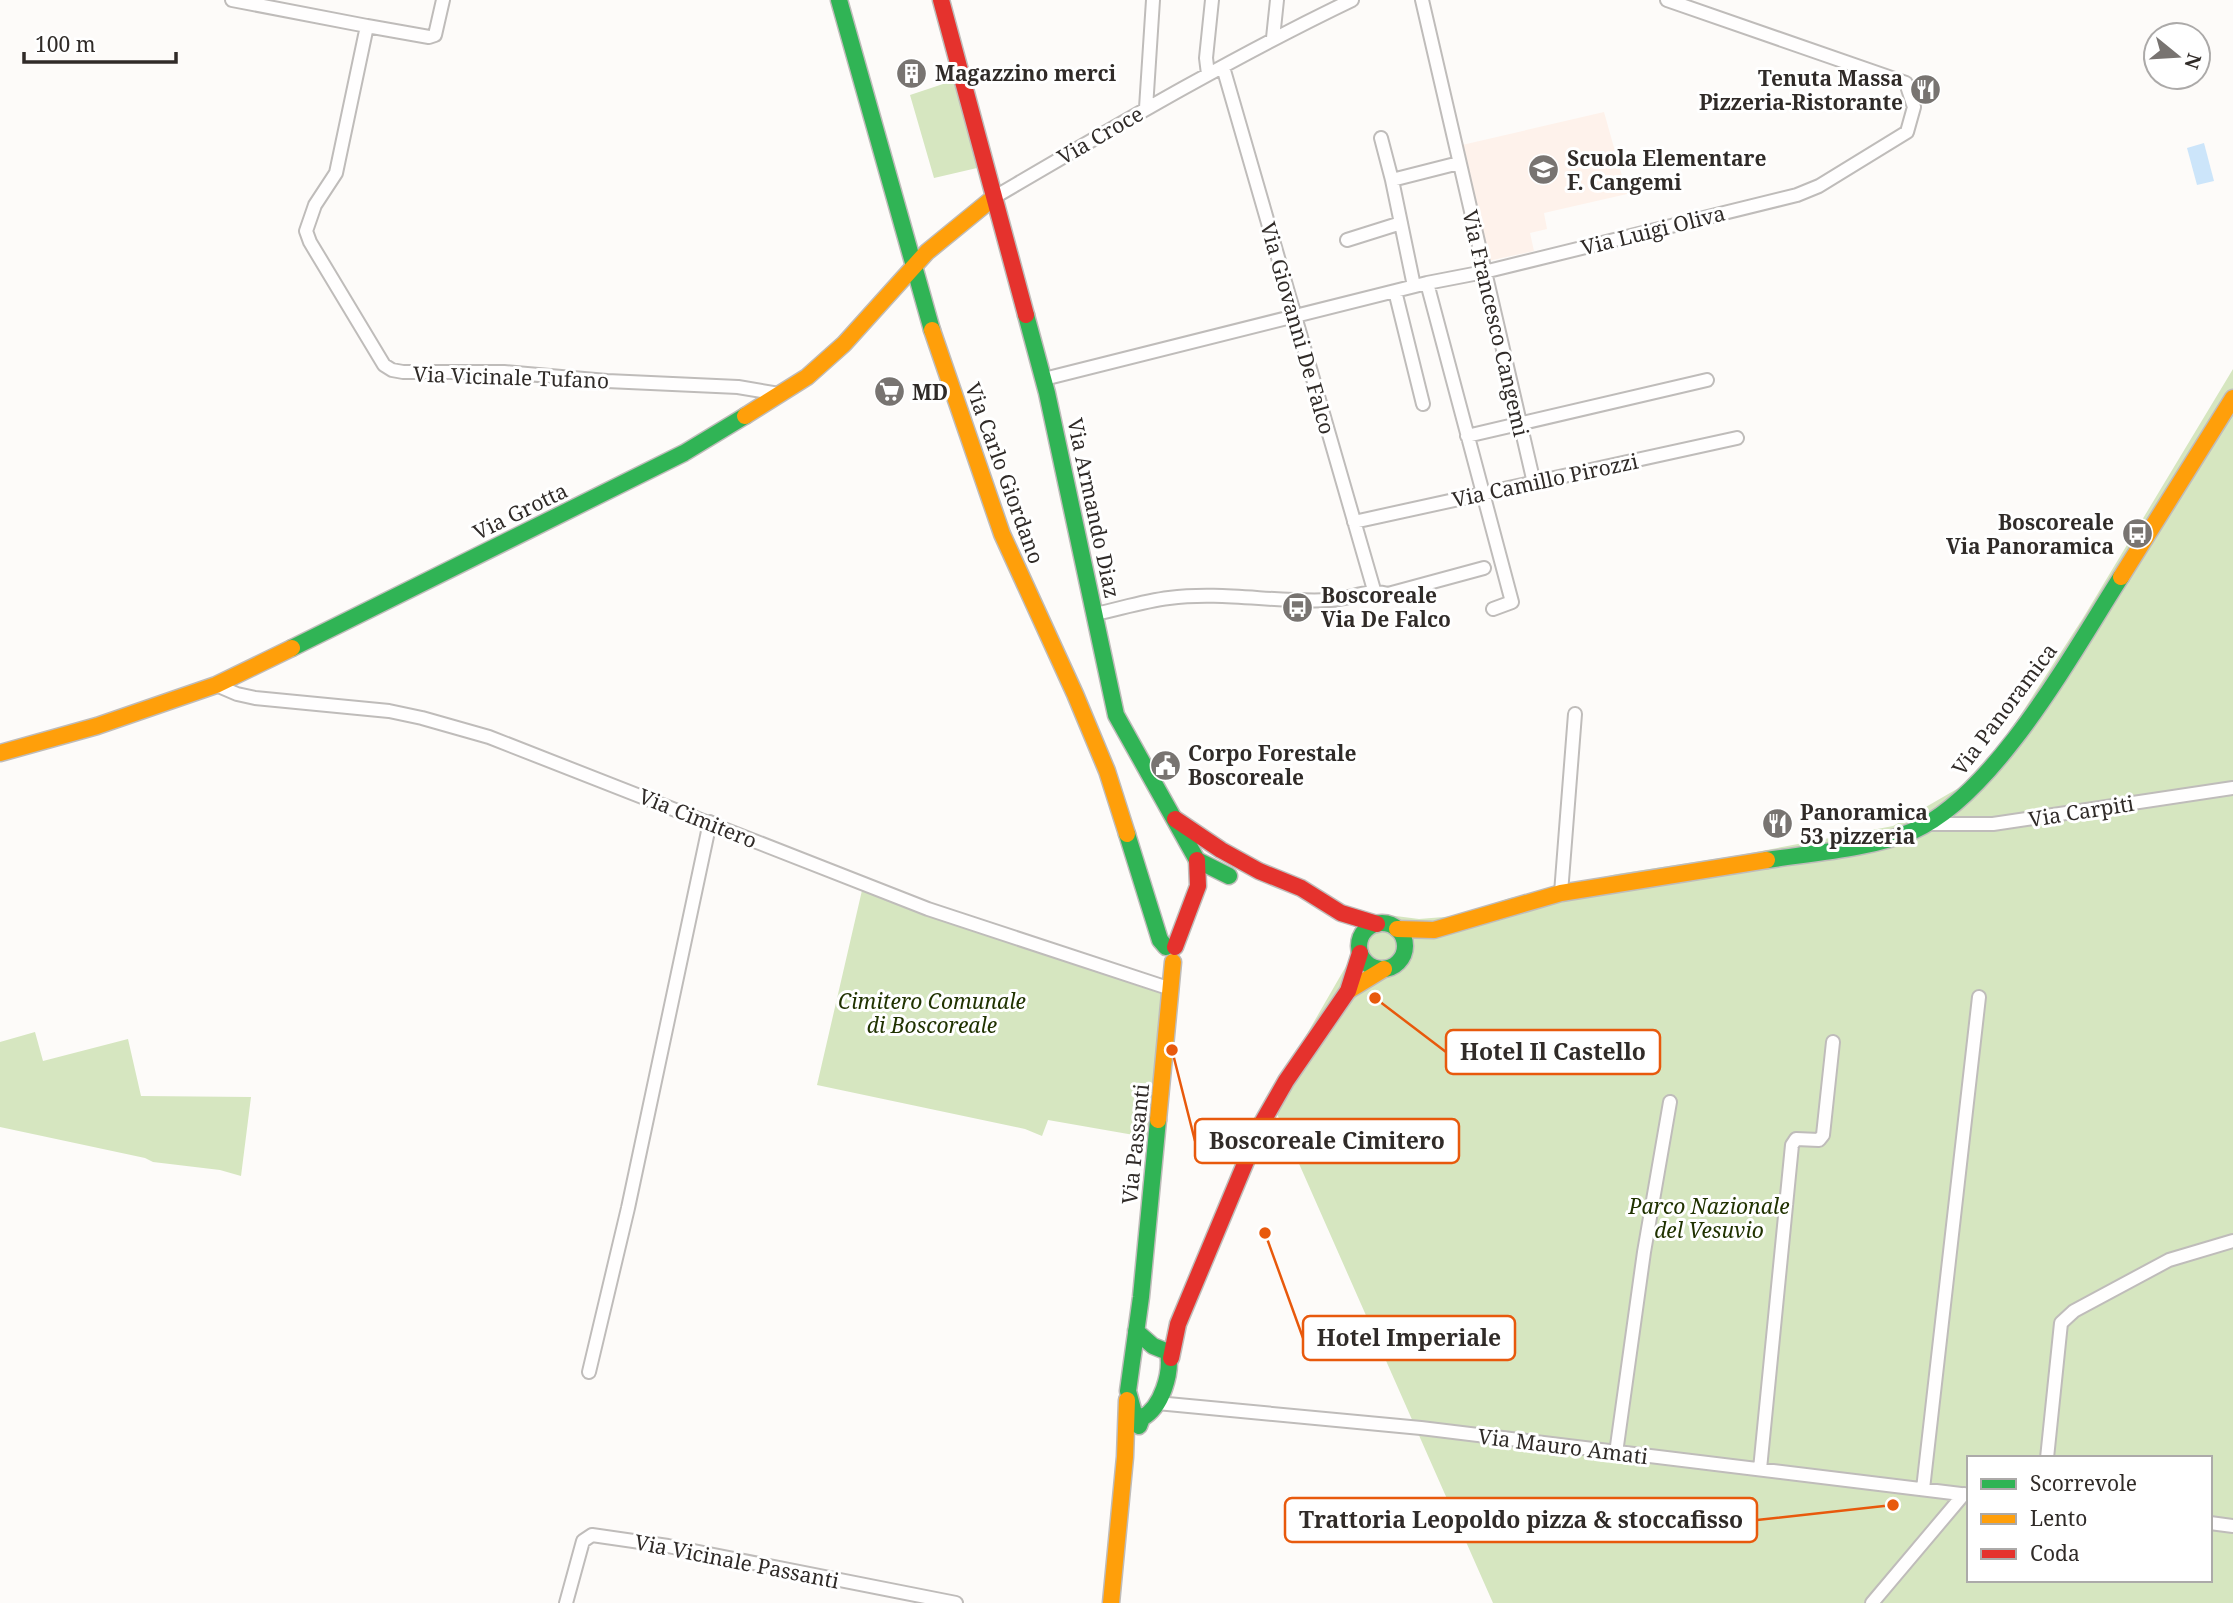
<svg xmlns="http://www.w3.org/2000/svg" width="2233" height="1603" viewBox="0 0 2233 1603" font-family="'Noto Serif',serif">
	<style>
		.built { fill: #fef2eb }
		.green { fill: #d6e6c0; fill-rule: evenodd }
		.water { fill: #cce5fa }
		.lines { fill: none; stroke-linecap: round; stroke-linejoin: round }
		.street-casing { stroke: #bfbcba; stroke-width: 16 }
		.fast-casing { stroke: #bfbcba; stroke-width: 19 }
		.slow-casing { stroke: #bfbcba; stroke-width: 19 }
		.jam-casing { stroke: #bfbcba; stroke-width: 19 }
		.street { stroke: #fffefe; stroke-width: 12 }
		.fast { stroke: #30b455; stroke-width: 16 }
		.slow { stroke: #ff9f0a; stroke-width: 16 }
		.jam { stroke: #e5322d; stroke-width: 16 }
		.labels { text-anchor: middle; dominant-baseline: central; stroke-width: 6; stroke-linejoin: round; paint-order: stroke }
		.poi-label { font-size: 21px; font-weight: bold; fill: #302b28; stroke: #fff; text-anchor: start }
		.street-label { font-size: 21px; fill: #302b28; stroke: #fff }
		.park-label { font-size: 21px; font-style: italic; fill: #203200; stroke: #fff }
		.leader { fill: none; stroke: #e8590c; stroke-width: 2.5 }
		.callout-dot { fill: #e8590c; stroke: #fff; stroke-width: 2.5 }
		.callout { fill: #fff; stroke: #e8590c; stroke-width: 2.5 }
		.callout-label { font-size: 23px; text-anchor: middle; font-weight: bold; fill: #302b28 }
	</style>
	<rect width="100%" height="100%" fill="#fdfbf9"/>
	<path class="built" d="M 1604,112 L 1627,194 L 1544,213 L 1547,229 L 1530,233 L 1534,251 L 1488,261 L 1462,145 Z"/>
	<path class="green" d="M 955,80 L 977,168 L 934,178 L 910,95 Z
		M 2233,369 L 2233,1603 L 1493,1603 L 1270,1098 L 1349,961 L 1354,929 L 1363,920 L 1388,915 L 1419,919 L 1456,916 L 1510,898 L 1617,874 L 1740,855 L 1893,826 L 1962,786 L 1992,759 L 2083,618 ZM 1969,1458 L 2210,1458 L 2210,1580 L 1969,1580 Z
		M 863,886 L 1165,990 L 1151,1138 L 1048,1120 L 1042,1136 L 1025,1129 L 817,1085 Z
		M 35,1032 L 43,1061 L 128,1039 L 141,1096 L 251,1097 L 241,1176 L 220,1170 L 153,1162 L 145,1158 L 0,1127 L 0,1042 Z"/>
	<path class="water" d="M 2204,143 L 2214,181 L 2197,185 L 2187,148 Z"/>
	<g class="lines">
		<defs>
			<path id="street" d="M 232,0 L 367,26
				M 443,0 L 435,35 L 429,37 L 367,26 L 336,173 L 315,205 L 306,231 L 310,242 L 384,365 L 392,370 L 403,372 L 504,372 L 607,381 L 738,387 L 779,394
				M 1422,0 L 1534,483
				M 1273,38 L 1277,0
				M 1223,67 L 1374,590
				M 1208,74 L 1206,58 L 1212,0
				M 1146,108 L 1153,0
				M 1381,138 L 1392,180 L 1414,286
				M 1392,180 L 1459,163
				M 993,198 C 1111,129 1229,59 1352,0
				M 1347,240 L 1401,223
				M 1427,283 L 1512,602 L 1493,609
				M 1395,291 L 1423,404
				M 1044,379 L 1427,283 L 1484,272 L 1797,195 L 1819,186 L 1907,132 L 1914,107 L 1906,83 L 1667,0
				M 1467,436 L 1707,380
				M 1354,522 L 1737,438
				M 1095,614 C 1119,609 1144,601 1169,598 C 1222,591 1277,603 1330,600 C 1352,599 1367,588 1388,594 L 1484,568
				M 216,685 L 237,694 L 255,698 L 389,711 L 422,718 L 489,737 L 928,909 L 1171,989
				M 1928,824 L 1993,824 L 2233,788
				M 1561,893 L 1575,714
				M 589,1372 L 628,1208 L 710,822
				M 1157,1403 L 1421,1428 L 1969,1495
				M 1616,1453 L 1644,1252 L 1670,1102
				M 2047,1458 L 2061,1323 L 2074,1311 L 2169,1260 L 2233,1241
				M 1760,1469 L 1792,1145 L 1796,1139 L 1819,1140 L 1823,1135 L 1833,1042
				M 1923,1489 L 1979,997
				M 2210,1523 L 2233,1526
				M 566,1603 L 583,1541 L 592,1535 L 668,1546 L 956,1603
				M 1872,1603 L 1964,1494"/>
			<path id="fast" d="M 839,0 L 932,330
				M 1026,315 L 1047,393 L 1116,715 L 1197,860 L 1229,876
				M 292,648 L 684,453 L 745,416
				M 1127,834 L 1160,940 L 1166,947
				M 1767,860 C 1813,853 1870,849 1913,831 C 1995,795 2073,652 2121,577
				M1359 946a23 23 0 1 1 46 0a23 23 0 1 1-46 0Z
				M 1136,1331 L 1153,1346 L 1168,1352 C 1172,1373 1162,1407 1142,1418 L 1139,1426
				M 1142,1418 L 1134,1413 L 1128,1391 L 1141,1297 L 1158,1120"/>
			<path id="slow" d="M 932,330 L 1002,534 L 1075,694 L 1107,771 L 1127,834
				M 745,416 L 807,377 L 844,344 L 927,252 L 993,198
				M 2121,577 L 2233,398
				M 0,753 L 97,726 L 216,685 L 292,648
				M 1397,929 L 1434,930 L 1561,893 L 1767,860
				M 1348,991 L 1384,969
				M 1158,1120 L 1173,962
				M 1111,1603 L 1125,1457 L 1127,1400"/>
			<path id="jam" d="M 941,0 L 1026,315
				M 1175,819 L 1221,850 L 1259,871 L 1301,888 L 1341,913 L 1377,924
				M 1175,947 L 1198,886 L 1197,860
				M 1171,1358 L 1178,1324 L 1262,1123 L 1286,1081 L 1348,991 L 1360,953"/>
		</defs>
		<use href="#street" class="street-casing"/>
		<use href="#fast" class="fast-casing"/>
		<use href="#slow" class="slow-casing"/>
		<use href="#jam" class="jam-casing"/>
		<use href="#street" class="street"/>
		<use href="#fast" class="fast"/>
		<use href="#slow" class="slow"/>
		<use href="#jam" class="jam"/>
	</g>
	<defs>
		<symbol id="building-disc" viewBox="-11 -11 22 22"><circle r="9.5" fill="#787471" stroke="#fff"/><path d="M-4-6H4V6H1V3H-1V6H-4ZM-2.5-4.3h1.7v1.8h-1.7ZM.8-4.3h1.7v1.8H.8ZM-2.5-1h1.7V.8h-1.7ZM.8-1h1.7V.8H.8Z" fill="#fff"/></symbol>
		<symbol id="restaurant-disc" viewBox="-11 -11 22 22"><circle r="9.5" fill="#787471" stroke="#fff"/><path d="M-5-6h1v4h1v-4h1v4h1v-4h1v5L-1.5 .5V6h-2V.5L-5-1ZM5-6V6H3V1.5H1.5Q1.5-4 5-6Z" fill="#fff"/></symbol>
		<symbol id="school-disc" viewBox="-11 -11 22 22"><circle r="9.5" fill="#787471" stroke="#fff"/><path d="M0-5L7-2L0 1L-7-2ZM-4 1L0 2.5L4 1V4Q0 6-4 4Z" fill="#fff"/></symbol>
		<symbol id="supermarket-disc" viewBox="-11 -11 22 22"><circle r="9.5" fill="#787471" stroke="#fff"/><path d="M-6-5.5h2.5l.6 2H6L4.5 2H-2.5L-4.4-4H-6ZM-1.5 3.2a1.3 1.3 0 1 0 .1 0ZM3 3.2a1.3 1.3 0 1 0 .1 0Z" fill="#fff"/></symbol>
		<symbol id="bus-disc" viewBox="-11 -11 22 22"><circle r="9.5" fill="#787471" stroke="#fff"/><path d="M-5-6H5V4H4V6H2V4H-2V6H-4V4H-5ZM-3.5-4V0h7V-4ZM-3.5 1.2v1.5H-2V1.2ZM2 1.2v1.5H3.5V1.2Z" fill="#fff"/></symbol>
		<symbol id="civic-disc" viewBox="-11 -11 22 22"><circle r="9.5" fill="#787471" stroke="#fff"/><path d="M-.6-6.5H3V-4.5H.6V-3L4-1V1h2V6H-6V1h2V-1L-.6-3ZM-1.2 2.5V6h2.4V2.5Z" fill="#fff"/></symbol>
	</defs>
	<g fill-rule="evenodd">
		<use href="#building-disc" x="894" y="56" width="35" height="35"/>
		<use href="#restaurant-disc" x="1908" y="72" width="35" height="35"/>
		<use href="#school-disc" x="1526" y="152" width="35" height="35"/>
		<use href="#supermarket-disc" x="872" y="374" width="35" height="35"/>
		<use href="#bus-disc" x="2120" y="516" width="35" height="35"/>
		<use href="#bus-disc" x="1280" y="590" width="35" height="35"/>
		<use href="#civic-disc" x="1148" y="748" width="35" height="35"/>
		<use href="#restaurant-disc" x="1760" y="806" width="35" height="35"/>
	</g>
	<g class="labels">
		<g class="poi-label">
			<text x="935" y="73">Magazzino merci</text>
			<text x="1903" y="78" text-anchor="end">Tenuta Massa<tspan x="1903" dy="24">Pizzeria-Ristorante</tspan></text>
			<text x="1567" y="158">Scuola Elementare<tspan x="1567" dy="24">F. Cangemi</tspan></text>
			<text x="912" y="392">MD</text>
			<text x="2114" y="522" text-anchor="end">Boscoreale<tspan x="2114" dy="24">Via Panoramica</tspan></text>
			<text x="1321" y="595">Boscoreale<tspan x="1321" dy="24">Via De Falco</tspan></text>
			<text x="1188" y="753">Corpo Forestale<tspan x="1188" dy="24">Boscoreale</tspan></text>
			<text x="1800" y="812">Panoramica<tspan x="1800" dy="24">53 pizzeria</tspan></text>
		</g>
		<g class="street-label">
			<text transform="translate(1100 135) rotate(-30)">Via Croce</text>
			<text transform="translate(1653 230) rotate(-14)">Via Luigi Oliva</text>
			<text transform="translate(1496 323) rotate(77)">Via Francesco Cangemi</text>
			<text transform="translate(1298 328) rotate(74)">Via Giovanni De Falco</text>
			<text transform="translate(511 377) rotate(2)">Via Vicinale Tufano</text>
			<text transform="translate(1005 473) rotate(70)">Via Carlo Giordano</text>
			<text transform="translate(1545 480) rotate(-12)">Via Camillo Pirozzi</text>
			<text transform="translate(1094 508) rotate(78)">Via Armando Diaz</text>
			<text transform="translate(520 511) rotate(-26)">Via Grotta</text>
			<text transform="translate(2004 709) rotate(-53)">Via Panoramica</text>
			<text transform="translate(2081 811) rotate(-9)">Via Carpiti</text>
			<text transform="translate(698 818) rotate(22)">Via Cimitero</text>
			<text transform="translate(1135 1144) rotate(-84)">Via Passanti</text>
			<text transform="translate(1563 1446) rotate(7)">Via Mauro Amati</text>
			<text transform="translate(737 1561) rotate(11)">Via Vicinale Passanti</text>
		</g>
		<g class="park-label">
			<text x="932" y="1001">Cimitero Comunale<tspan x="932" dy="24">di Boscoreale</tspan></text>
			<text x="1709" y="1206">Parco Nazionale<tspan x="1709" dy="24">del Vesuvio</tspan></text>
		</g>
	</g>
	<path class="leader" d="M1375 998L1446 1052M1172 1050L1195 1141M1265 1233L1303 1338M1893 1505L1757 1520"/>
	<g class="callout-dot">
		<circle cx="1375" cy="998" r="7"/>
		<circle cx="1172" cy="1050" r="7"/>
		<circle cx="1265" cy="1233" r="7"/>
		<circle cx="1893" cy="1505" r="7"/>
	</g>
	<g class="callout">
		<rect x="1446" y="1030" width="214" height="44" rx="7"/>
		<rect x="1195" y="1119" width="264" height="44" rx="7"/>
		<rect x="1303" y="1316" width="212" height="44" rx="7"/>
		<rect x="1285" y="1498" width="472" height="44" rx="7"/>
	</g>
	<g class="callout-label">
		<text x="1553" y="1060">Hotel Il Castello</text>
		<text x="1327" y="1149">Boscoreale Cimitero</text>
		<text x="1409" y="1346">Hotel Imperiale</text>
		<text x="1521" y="1528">Trattoria Leopoldo pizza &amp; stoccafisso</text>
	</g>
	<rect x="1967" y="1456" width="245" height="126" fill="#ffffff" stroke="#acaaa9" stroke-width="2"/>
	<rect x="1981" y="1479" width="35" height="10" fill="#30b455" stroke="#acaaa9" stroke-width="2"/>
	<text x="2030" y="1491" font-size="21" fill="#302b28">Scorrevole</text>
	<rect x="1981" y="1514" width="35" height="10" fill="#ff9f0a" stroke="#acaaa9" stroke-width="2"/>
	<text x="2030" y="1526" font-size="21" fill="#302b28">Lento</text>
	<rect x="1981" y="1549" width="35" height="10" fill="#e5322d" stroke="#acaaa9" stroke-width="2"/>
	<text x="2030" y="1561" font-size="21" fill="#302b28">Coda</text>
	<g transform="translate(2177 56) rotate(108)"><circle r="33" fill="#ffffff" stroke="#acaaa9" stroke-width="2"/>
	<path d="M0-5L12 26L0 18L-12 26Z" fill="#787471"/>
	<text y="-10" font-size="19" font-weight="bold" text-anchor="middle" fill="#302b28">N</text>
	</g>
	<path d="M24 52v10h152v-10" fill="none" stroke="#302b28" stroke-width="3.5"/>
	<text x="35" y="52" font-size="21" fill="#302b28" stroke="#ffffff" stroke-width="5" paint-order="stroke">100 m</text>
</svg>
